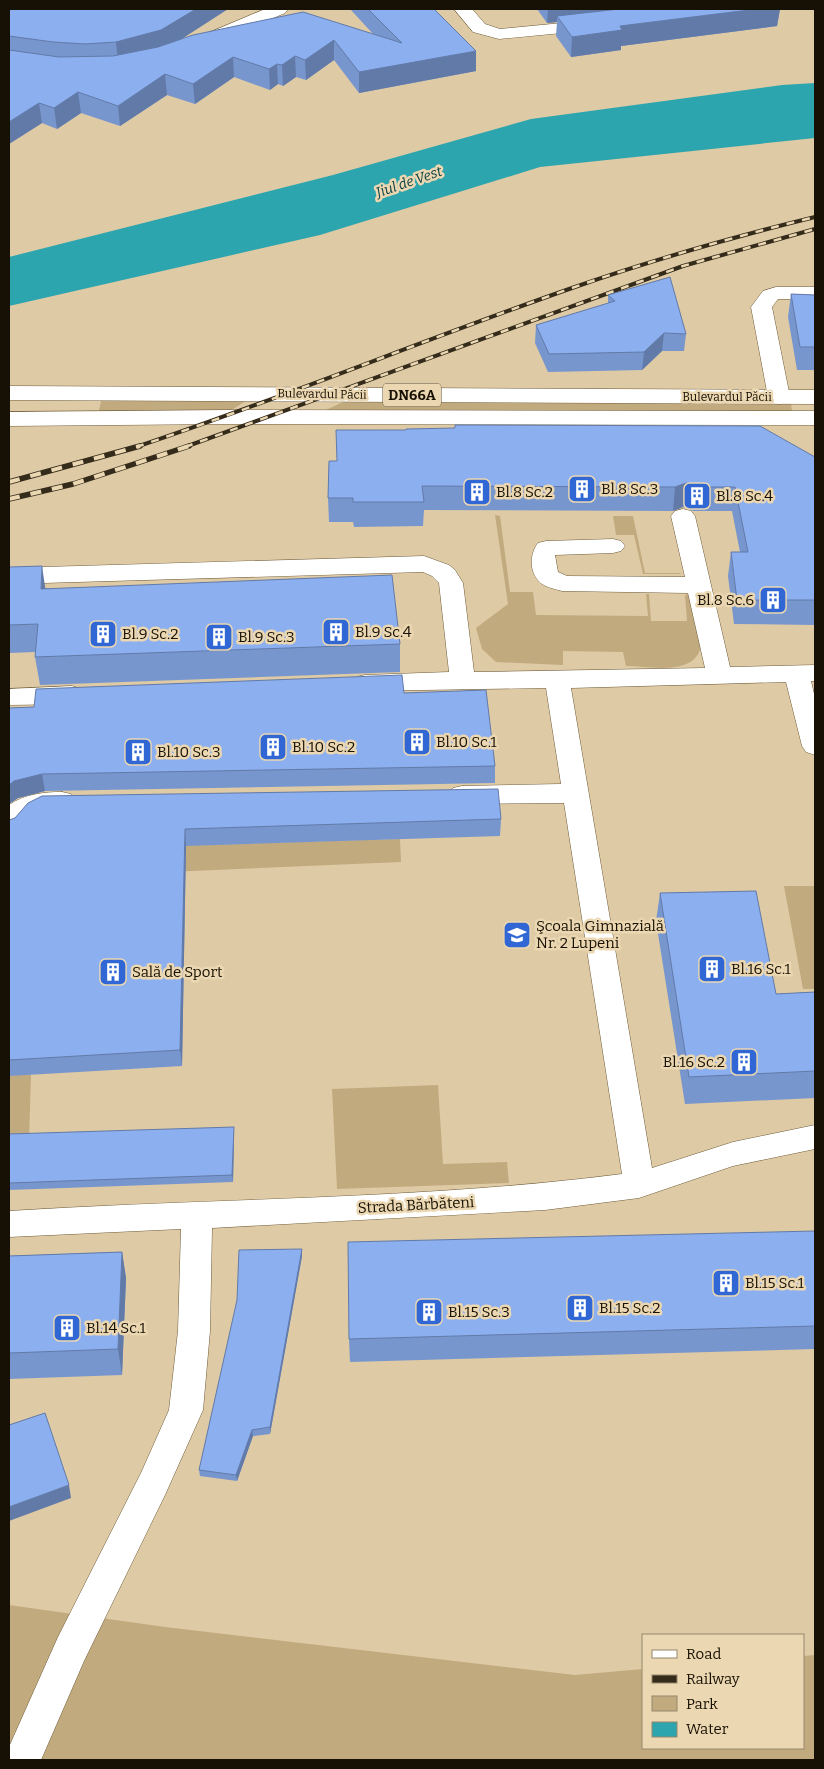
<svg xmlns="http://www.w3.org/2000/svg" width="824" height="1769" viewBox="0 0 824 1769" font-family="Bitter,serif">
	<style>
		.green { fill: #c2aa7f }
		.water { fill: #2da5ae }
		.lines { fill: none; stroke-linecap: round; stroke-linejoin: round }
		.minor-casing { stroke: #6e5c3a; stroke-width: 1 }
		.major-casing { stroke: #6e5c3a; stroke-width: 1 }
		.minor { fill: #fff; fill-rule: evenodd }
		.major { fill: #fff; fill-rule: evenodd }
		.rail-far1-casing { stroke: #342b1b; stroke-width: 4 }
		.rail-casing { stroke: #342b1b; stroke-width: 5.5 }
		.rail-far1 { stroke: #ebd7b1; stroke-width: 2.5; stroke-dasharray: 8; stroke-linecap: butt }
		.rail { stroke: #ebd7b1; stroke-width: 4; stroke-dasharray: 11; stroke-linecap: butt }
		.wall { fill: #7896ce }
		.shaded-wall { fill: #627aa8 }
		.building { fill: #8caff0; stroke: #627aa8 }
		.labels { text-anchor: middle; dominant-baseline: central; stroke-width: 5; stroke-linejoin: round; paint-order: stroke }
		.far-street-label { font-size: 12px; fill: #171004; stroke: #ebd7b1 }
		.far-water-label { font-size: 14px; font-style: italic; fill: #0b4044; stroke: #ebd7b1 }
		.shield { fill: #ebd7b1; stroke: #574c38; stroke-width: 1 }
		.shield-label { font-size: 14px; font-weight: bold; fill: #171004 }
		.poi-label { font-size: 15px; fill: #171004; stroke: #ebd7b1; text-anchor: start }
		.street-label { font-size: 15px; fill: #171004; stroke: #ebd7b1 }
	</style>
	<rect width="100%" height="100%" fill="#decaa5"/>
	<path class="green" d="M 101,401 L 246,401 L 230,411 L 99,411 Z
		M 345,401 L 791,403 L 792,411 L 326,410 Z
		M 495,515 L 500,516 L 510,592 L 533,592 L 536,615 L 648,616 L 646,594 L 649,594 L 651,621 L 687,621 L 685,595 L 690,594 L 701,646 C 695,677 649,666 626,666 L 623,652 L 563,651 L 563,665 L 496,662 L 482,649 L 476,628 L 508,604 Z
		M 613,516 L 633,516 L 645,573 L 680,573 L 681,574 L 643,574 L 634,535 L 616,535 Z
		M 400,839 L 401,862 L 51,877 L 31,1075 L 29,1141 L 9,1141 L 9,1003 L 24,854 L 101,853 L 132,847 Z
		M 784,886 L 815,886 L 815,989 L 803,989 Z
		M 438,1085 L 443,1164 L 507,1162 L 509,1183 L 337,1189 L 332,1089 Z
		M 9,1605 L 165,1627 L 575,1675 L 643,1669 L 643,1748 L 803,1748 L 803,1656 L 815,1655 L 815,1760 L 9,1760 Z"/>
	<path class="water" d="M 815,83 L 815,138 L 540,167 L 320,235 L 9,306 L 9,257 L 333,175 L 531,119 L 782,85 Z"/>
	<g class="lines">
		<defs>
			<path id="minor" d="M 265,9 L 288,9 L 285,13 L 213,44 L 207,45 L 201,44 L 198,40 L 201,36 Z
				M 454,9 L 472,9 L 485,24 L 500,29 L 593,20 L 599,21 L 602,25 L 599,29 L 593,30 L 499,39 L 473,32 Z
				M 776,287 L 815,287 L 815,299 L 778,299 L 772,307 L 790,397 L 787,402 L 779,404 L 771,402 L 768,397 L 751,307 L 763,291 Z
				M 683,509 L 691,511 L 695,516 L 730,667 L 815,665 L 815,681 L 811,681 L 815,698 L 815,755 L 806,752 L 802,746 L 786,682 L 571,688 L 652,1168 L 733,1142 L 815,1125 L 815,1149 L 733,1166 L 639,1198 L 545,1210 L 212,1228 L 210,1331 L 203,1410 L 165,1495 L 84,1661 L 41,1760 L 9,1760 L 9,1747 L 58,1637 L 141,1473 L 169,1410 L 178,1331 L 181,1229 L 9,1237 L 9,1211 C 213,1198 419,1200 622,1174 L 564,803 L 462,804 L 453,802 L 449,795 L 453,788 L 462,786 L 561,784 L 546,688 L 365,691 L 356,689 L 352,683 L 356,677 L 365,675 L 449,672 L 439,583 L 432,576 L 423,572 L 9,584 L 9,568 L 424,556 L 449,565 L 455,570 L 463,583 L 474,672 L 705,668 L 688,593 L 562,591 C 556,589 548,588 542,584 C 529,574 529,555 538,543 L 546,541 L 613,539 L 621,541 L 625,546 L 621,551 L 613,553 L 555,555 L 558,572 L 567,576 L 685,577 L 671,516 L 675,511 Z
				M 72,686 L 81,689 L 85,695 L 81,701 L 72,704 L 9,705 L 9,689 Z
				M 62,792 L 71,794 L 75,801 L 71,808 C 60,811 46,808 36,814 C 23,820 23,832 9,835 L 9,805 C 25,794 44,792 62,792 Z"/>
			<path id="major" d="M 9,386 L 815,390 L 815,404 L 9,400 Z
				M 227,410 L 815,411 L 815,425 L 227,424 L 9,426 L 9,412 Z"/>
		</defs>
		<use href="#minor" class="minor-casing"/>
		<use href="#major" class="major-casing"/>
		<use href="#minor" class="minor"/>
		<use href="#major" class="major"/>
		<defs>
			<path id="rail-far1" d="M 136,447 C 283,398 426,339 572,288 C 652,260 733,237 815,217
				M 185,447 L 683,266 L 815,229"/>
			<path id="rail" d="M 9,482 L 140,446
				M 9,499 L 73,484 L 189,446"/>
		</defs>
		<use href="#rail-far1" class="rail-far1-casing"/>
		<use href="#rail" class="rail-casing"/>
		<use href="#rail-far1" class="rail-far1"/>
		<use href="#rail" class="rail"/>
	</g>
	<path class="wall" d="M 9,9 L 228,9 L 181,39 L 374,35 L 351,10 L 351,9 L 434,9 L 476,71 L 359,93 L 334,60 L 306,80 L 296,77 L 283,86 L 278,84 L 270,90 L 234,77 L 195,104 L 167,95 L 120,126 L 81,113 L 57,129 L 42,123 L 9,144 Z
		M 537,9 L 780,9 L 777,26 L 621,46 L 621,50 L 571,57 L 556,36 L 557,22 L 547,23 Z
		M 791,294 L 815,295 L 815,370 L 797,370 L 788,317 Z
		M 608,295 L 686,334 L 684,351 L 662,351 L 642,370 L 548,372 L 535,343 L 536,325 L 608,304 Z
		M 815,457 L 815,625 L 734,624 L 728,576 L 731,552 L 740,552 L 732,511 L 693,511 L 683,507 L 673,511 L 424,510 L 423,526 L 354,527 L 353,522 L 329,522 L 328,498 L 329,461 Z
		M 9,567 L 45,588 L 400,644 L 400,672 L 40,685 L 35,657 L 36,652 L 9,653 Z
		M 404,693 L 495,766 L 495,783 L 45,791 L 18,798 L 9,804 L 9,708 Z
		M 501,819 L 500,836 L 186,846 L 182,1066 L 9,1076 L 9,820 Z
		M 660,893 L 776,994 L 815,992 L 815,1098 L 685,1104 L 656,921 Z
		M 9,1134 L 234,1134 L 233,1182 L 9,1190 Z
		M 815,1231 L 815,1349 L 350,1362 L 349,1339 Z
		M 302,1249 L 302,1256 L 270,1434 L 253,1436 L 237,1481 L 200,1476 L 199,1470 Z
		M 122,1252 L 126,1278 L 122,1375 L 9,1379 L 9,1256 Z"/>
	<path class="shaded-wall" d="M 196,9 L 228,9 L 163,51 L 118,62 L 116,42 Z
		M 548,9 L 670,9 L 557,16 L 557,22 L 547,23 Z
		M 757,9 L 780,9 L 777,26 L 621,46 L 621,50 L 571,57 L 572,37 L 620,26 Z
		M 334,40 L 334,60 L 306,80 L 305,60 Z
		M 476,51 L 476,71 L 359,93 L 359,72 Z
		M 295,56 L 296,77 L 283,86 L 282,65 Z
		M 233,57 L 234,77 L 195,104 L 193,84 Z
		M 277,64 L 278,84 L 270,90 L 269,69 Z
		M 165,74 L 167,95 L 120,126 L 118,106 Z
		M 78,92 L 81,113 L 57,129 L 54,108 Z
		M 39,103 L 42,123 L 9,144 L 9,122 Z
		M 664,333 L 662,351 L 642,370 L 644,352 Z
		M 686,483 L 683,507 L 673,511 L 675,487 Z
		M 42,566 L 46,593 L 41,589 Z
		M 42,774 L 45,791 L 18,798 L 9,804 L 9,785 L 14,781 Z
		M 185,829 L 186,846 L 182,1066 L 180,1050 Z
		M 234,1127 L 234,1134 L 233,1182 L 232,1175 Z
		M 302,1249 L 302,1256 L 270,1434 L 270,1427 Z
		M 122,1252 L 126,1278 L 122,1375 L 118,1349 Z
		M 252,1430 L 253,1436 L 237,1481 L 236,1475 Z
		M 69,1485 L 71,1498 L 9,1521 L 9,1507 Z"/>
	<path class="building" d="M 9,9 L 196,9 L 161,30 L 116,42 L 85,44 L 53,42 L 9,36 Z
		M 368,9 L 434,9 L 476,51 L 359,72 L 334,40 L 305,60 L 295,56 L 282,65 L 277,64 L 269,69 L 233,57 L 193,84 L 165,74 L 118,106 L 78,92 L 54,108 L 39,103 L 9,122 L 9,50 L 59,57 L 113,56 L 158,47 L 193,35 L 303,12 L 402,43 Z
		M 619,9 L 757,9 L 620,26 L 622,30 L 572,37 L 557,16 Z
		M 670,277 L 686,334 L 664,333 L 644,352 L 549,354 L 536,325 L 615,301 L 608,295 Z
		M 791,294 L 815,295 L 815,347 L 800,347 Z
		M 455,425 L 760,426 L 815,457 L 815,600 L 737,600 L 731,552 L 748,552 L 735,487 L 696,487 L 686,483 L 675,487 L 422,486 L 424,502 L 353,502 L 353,498 L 328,498 L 329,461 L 337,461 L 336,430 L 406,430 L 406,429 L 455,428 Z
		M 42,566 L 41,589 L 392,575 L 400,644 L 35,657 L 38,624 L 9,625 L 9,567 Z
		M 402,675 L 404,693 L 486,690 L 495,766 L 42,774 L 14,781 L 9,785 L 9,708 L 34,707 L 36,689 Z
		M 498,789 L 501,819 L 185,829 L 180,1050 L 9,1060 L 9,820 L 15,818 L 28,803 L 42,796 Z
		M 756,891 L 776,994 L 815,992 L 815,1071 L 689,1077 L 660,893 Z
		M 234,1127 L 232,1175 L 9,1183 L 9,1134 Z
		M 815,1231 L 815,1326 L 349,1339 L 348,1242 Z
		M 302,1249 L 270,1427 L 252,1430 L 236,1475 L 199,1470 L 237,1300 L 239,1250 Z
		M 122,1252 L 118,1349 L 9,1353 L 9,1256 Z
		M 45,1413 L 69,1485 L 9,1507 L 9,1425 Z"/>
	<defs>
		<symbol id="building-square" viewBox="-11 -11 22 22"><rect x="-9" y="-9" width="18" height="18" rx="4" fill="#3067d5" stroke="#ebd7b1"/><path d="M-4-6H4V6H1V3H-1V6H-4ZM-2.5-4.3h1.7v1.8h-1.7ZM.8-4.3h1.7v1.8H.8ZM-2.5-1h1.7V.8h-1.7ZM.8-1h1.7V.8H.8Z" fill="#fff"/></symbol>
		<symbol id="school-square" viewBox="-11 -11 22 22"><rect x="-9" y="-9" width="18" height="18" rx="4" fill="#3067d5" stroke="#ebd7b1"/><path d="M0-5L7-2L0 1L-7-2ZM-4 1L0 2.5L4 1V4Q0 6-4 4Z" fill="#fff"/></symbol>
	</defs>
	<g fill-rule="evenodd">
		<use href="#building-square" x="566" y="473" width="32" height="32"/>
		<use href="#building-square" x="461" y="476" width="32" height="32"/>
		<use href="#building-square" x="681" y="480" width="32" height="32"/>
		<use href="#building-square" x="757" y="584" width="32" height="32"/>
		<use href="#building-square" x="320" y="616" width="32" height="32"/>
		<use href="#building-square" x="87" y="618" width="32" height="32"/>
		<use href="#building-square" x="203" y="621" width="32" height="32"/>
		<use href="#building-square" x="401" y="726" width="32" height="32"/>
		<use href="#building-square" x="257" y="731" width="32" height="32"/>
		<use href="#building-square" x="122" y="736" width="32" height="32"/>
		<use href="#school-square" x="501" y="919" width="32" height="32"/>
		<use href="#building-square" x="696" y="953" width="32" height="32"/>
		<use href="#building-square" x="97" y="956" width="32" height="32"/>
		<use href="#building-square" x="728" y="1046" width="32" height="32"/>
		<use href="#building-square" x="710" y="1267" width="32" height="32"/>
		<use href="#building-square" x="564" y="1292" width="32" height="32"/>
		<use href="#building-square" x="413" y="1296" width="32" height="32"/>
		<use href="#building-square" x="51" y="1312" width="32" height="32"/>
	</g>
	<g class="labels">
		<g class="far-street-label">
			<text transform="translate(322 394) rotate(1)">Bulevardul Păcii</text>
			<text x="727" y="397">Bulevardul Păcii</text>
		</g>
		<g class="far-water-label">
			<text transform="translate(409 182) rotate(-19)">Jiul de Vest</text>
		</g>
		<rect class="shield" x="383" y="383.5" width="58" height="23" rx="4"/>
		<g class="shield-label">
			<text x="412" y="395">DN66A</text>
		</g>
		<g class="poi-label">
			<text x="601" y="489">Bl.8 Sc.3</text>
			<text x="496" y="492">Bl.8 Sc.2</text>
			<text x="716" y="496">Bl.8 Sc.4</text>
			<text x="754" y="600" text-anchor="end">Bl.8 Sc.6</text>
			<text x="355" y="632">Bl.9 Sc.4</text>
			<text x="122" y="634">Bl.9 Sc.2</text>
			<text x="238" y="637">Bl.9 Sc.3</text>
			<text x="436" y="742">Bl.10 Sc.1</text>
			<text x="292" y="747">Bl.10 Sc.2</text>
			<text x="157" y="752">Bl.10 Sc.3</text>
			<text x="536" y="926">Şcoala Gimnazială<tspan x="536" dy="17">Nr. 2 Lupeni</tspan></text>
			<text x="731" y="969">Bl.16 Sc.1</text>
			<text x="132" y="972">Sală de Sport</text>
			<text x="725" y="1062" text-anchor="end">Bl.16 Sc.2</text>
			<text x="745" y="1283">Bl.15 Sc.1</text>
			<text x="599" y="1308">Bl.15 Sc.2</text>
			<text x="448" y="1312">Bl.15 Sc.3</text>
			<text x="86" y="1328">Bl.14 Sc.1</text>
		</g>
		<g class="street-label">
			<text transform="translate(416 1205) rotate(-3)">Strada Bărbăteni</text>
		</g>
	</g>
	<rect width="824" height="1769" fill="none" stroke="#171004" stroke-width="20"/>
	<rect x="642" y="1634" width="162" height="115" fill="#ebd7b1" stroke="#96876c"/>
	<rect x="652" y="1650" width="25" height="8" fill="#ffffff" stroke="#96876c"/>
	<text x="686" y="1659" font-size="15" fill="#171004">Road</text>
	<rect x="652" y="1675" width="25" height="8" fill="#342b1b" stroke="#96876c"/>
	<text x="686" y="1684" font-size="15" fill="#171004">Railway</text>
	<rect x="652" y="1696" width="25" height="15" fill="#c2aa7f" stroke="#96876c"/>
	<text x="686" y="1709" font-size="15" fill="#171004">Park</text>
	<rect x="652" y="1722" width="25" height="15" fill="#2da5ae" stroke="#96876c"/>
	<text x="686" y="1734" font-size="15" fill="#171004">Water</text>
</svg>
